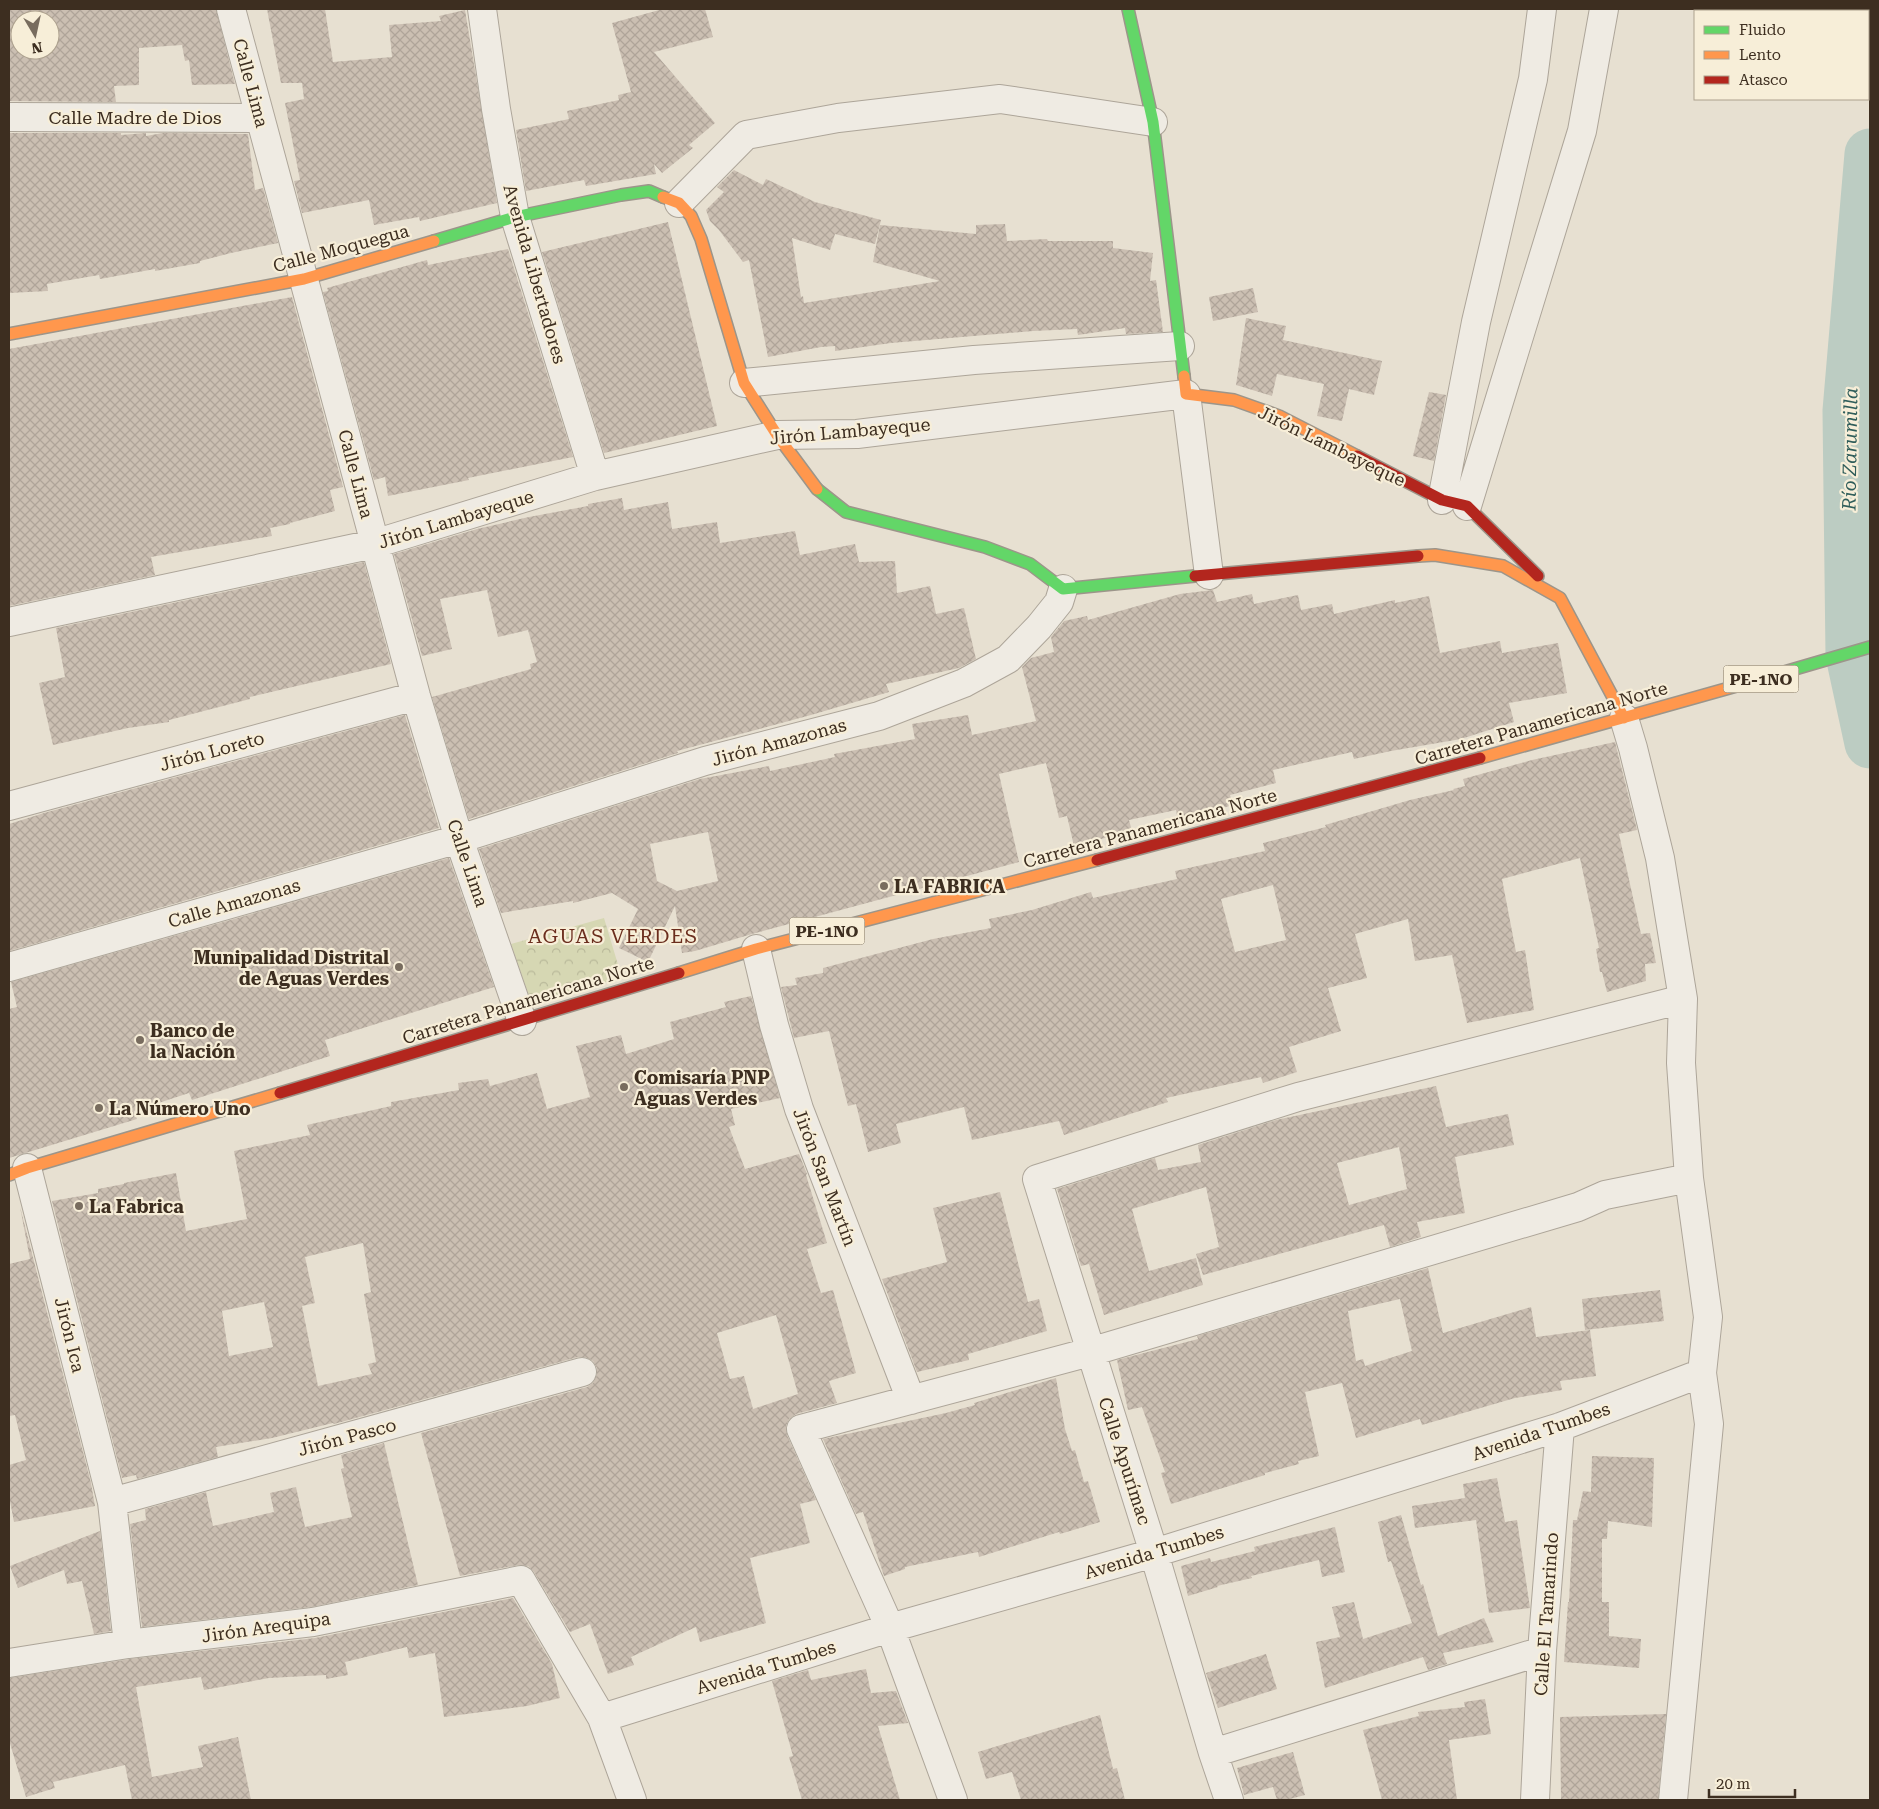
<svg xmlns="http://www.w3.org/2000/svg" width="1879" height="1809" viewBox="0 0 1879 1809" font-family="'Roboto Serif',serif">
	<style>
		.park { fill: url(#park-crowns) }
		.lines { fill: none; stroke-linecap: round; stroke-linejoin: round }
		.river { stroke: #bcccc2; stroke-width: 51 }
		.building { fill: url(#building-cross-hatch); fill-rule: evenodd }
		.street-casing { stroke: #ada599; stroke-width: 30 }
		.fast-casing { stroke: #9c958a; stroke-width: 14 }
		.slow-casing { stroke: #9c958a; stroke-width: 14 }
		.jam-casing { stroke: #9c958a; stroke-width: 14 }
		.street { stroke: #efebe3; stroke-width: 28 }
		.fast { stroke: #63d668; stroke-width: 11 }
		.slow { stroke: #ff974d; stroke-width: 11 }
		.jam { stroke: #b3261e; stroke-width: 11 }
		.poi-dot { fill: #786c5e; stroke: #f7eed8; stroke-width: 2 }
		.labels { text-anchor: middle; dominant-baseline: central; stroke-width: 4.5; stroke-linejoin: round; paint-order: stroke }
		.shield { fill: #f7eed8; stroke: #756857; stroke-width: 1 }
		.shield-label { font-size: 16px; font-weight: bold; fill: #3d2e20 }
		.street-label { font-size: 18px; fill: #3d2e20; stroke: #f7eed8 }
		.poi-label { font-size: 18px; font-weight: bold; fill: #3d2e20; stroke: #f7eed8; text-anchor: start }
		.water-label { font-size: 19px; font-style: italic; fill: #2f5d5a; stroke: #f7eed8 }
		.quarter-label { font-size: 20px; letter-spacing: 1px; fill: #6b2e1e; stroke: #f7eed8 }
	</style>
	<defs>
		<pattern id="park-crowns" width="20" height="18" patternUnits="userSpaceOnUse" patternTransform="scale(1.25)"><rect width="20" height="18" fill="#d6d7b3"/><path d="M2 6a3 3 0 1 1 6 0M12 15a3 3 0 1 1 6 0" fill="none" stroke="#b9b99a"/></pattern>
		<pattern id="building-cross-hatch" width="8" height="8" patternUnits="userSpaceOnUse" patternTransform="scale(1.25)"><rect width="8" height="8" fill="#cbbfb2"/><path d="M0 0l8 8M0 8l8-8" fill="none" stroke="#afa499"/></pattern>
	</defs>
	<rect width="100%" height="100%" fill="#e7e0d1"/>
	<path class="park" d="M 604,918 L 622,978 L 531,1002 L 511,944 Z"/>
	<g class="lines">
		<path class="river" d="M 1870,154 L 1848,411 L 1851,655 L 1870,743"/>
	</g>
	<path class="building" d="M 9,9 L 216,9 L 235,84 L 192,85 L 189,60 L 185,61 L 182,45 L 139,48 L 139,85 L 114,86 L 116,102 L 9,101 ZM 20,20 L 50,20 L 50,50 L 20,50 Z
		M 267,9 L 325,9 L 333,62 L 392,57 L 389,25 L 441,21 L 439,16 L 465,10 L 497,203 L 420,221 L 419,217 L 374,225 L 369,200 L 302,213 L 294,181 L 300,180 L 285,103 L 304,99 L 302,83 L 281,83 Z
		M 663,9 L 705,9 L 713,37 L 654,52 L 715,123 L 689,145 L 693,148 L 662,173 L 654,164 L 656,174 L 586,186 L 584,180 L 526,191 L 516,130 L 569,119 L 567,111 L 619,100 L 618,95 L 631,92 L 612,23 Z
		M 9,133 L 121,133 L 121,135 L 146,133 L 146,136 L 163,133 L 248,134 L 255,190 L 263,188 L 278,243 L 231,253 L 200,261 L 200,263 L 155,271 L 155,269 L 100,279 L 99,275 L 47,284 L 48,291 L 9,293 Z
		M 734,170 L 763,185 L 766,179 L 815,202 L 881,220 L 875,244 L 835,234 L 830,250 L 792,238 L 801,297 L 803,296 L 804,303 L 940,281 L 873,262 L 880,225 L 976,234 L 976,225 L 1005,224 L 1007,241 L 1047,239 L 1048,241 L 1113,241 L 1113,248 L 1153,253 L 1150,281 L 1156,280 L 1163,332 L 1126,334 L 1125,328 L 1078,335 L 1077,329 L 1033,331 L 891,343 L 835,351 L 835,346 L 821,347 L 768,357 L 749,260 L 743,262 L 719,230 L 710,221 L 706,210 L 724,192 L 717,187 Z
		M 668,222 L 717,426 L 604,453 L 542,252 Z
		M 508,249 L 573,457 L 468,478 L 469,480 L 388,496 L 385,477 L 374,480 L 323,292 L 328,291 L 327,288 L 427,260 L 428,265 Z
		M 1253,288 L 1258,312 L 1213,321 L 1209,297 Z
		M 292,297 L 343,487 L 330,490 L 335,511 L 290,523 L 290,524 L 270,528 L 272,536 L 151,557 L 155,575 L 9,606 L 9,349 Z
		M 1246,318 L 1286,326 L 1283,340 L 1382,361 L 1374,395 L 1349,389 L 1342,421 L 1317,416 L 1324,384 L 1277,374 L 1272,396 L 1236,385 Z
		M 1429,392 L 1446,395 L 1434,461 L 1413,456 Z
		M 622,498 L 624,510 L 668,502 L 672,529 L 717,522 L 720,543 L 795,531 L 800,555 L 855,544 L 859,562 L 895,561 L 897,593 L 930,586 L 936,614 L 964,608 L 976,659 L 959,668 L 886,684 L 889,692 L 811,715 L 677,751 L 678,753 L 469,819 L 432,697 L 531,669 L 530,664 L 537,662 L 528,630 L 498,637 L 487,590 L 440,599 L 452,649 L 422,656 L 394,554 L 477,529 L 529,517 L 588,506 L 588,504 Z
		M 364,562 L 391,664 L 250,697 L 250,699 L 169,720 L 169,722 L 128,728 L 53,745 L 39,683 L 65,677 L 56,628 Z
		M 1213,590 L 1217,602 L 1252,594 L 1254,604 L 1298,595 L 1301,610 L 1332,604 L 1334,614 L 1395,600 L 1395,603 L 1429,596 L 1440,653 L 1500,641 L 1502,653 L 1558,643 L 1567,693 L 1509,703 L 1514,722 L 1461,739 L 1391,751 L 1354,759 L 1352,752 L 1273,770 L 1276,783 L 1230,795 L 1233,805 L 1178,820 L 1176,810 L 1129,820 L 1132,831 L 1074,846 L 1067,816 L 1059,818 L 1046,763 L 999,774 L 1019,862 L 752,934 L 695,951 L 682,953 L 675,906 L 648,962 L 619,948 L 638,909 L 612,893 L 573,903 L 573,901 L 501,913 L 479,849 L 700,779 L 769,766 L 770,771 L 835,757 L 834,754 L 915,739 L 912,724 L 968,715 L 972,735 L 1036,721 L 1022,667 L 1031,658 L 1054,652 L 1051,637 L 1064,621 L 1087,616 L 1088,620 L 1180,594 ZM 708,832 L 718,881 L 677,891 L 657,881 L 650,844 Z
		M 405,715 L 439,828 L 9,951 L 9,824 L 44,813 Z
		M 1615,742 L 1637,830 L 1619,834 L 1641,934 L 1650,933 L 1656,963 L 1645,964 L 1646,981 L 1607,992 L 1602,972 L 1600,972 L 1596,949 L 1599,948 L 1580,858 L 1502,879 L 1516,952 L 1525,950 L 1534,1010 L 1467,1023 L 1452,955 L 1415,961 L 1408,919 L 1355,934 L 1367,978 L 1328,988 L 1341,1031 L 1289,1047 L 1297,1072 L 1263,1083 L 1261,1077 L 1166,1098 L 1168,1102 L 1064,1135 L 1059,1121 L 972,1140 L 964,1107 L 896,1124 L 901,1143 L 868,1152 L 856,1104 L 848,1106 L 829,1031 L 794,1038 L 781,987 L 797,985 L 795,978 L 823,973 L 823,968 L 933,939 L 991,928 L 989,919 L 1032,910 L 1091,892 L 1093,898 L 1177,879 L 1175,871 L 1265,851 L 1263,843 L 1326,827 L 1325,825 L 1410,800 L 1454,790 L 1453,789 L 1465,786 L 1463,779 L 1532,760 ZM 1273,885 L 1286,940 L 1235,952 L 1221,899 Z
		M 449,858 L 494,987 L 325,1040 L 330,1056 L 192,1100 L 189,1093 L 134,1111 L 137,1119 L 9,1158 L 9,1009 L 17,1007 L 11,982 Z
		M 751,996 L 780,1098 L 731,1109 L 735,1125 L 729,1127 L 745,1169 L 799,1154 L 807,1174 L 806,1175 L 827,1243 L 807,1249 L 821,1293 L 833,1290 L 856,1373 L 829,1381 L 837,1403 L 796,1414 L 789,1419 L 786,1426 L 787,1435 L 816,1500 L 800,1504 L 810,1543 L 750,1558 L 766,1623 L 700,1642 L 696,1627 L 631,1657 L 634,1665 L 608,1674 L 590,1624 L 570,1632 L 534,1572 L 528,1566 L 518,1565 L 460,1576 L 421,1433 L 587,1387 L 593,1383 L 597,1375 L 597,1368 L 593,1361 L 585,1357 L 578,1357 L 334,1424 L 333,1423 L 272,1438 L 216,1447 L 218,1457 L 137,1479 L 136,1475 L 122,1478 L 52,1201 L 98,1193 L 98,1189 L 124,1184 L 124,1183 L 176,1173 L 186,1231 L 247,1219 L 234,1151 L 310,1135 L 307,1125 L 391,1106 L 391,1102 L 459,1090 L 458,1083 L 488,1079 L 490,1086 L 537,1073 L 547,1109 L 590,1097 L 576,1046 L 621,1035 L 626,1054 L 674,1039 L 670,1022 L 726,1007 L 724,1002 ZM 363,1243 L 371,1292 L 364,1294 L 376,1362 L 368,1364 L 372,1374 L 318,1386 L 302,1306 L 315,1303 L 305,1257 ZM 264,1302 L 273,1347 L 229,1356 L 222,1311 ZM 776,1315 L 798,1394 L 753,1409 L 744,1376 L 730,1379 L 717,1333 Z
		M 1436,1086 L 1446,1127 L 1508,1114 L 1514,1145 L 1455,1157 L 1465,1213 L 1417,1222 L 1421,1237 L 1390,1247 L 1384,1225 L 1203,1275 L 1196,1254 L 1219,1247 L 1206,1187 L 1132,1209 L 1149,1271 L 1196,1258 L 1203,1285 L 1104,1315 L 1089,1264 L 1081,1266 L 1057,1189 L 1155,1158 L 1158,1170 L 1201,1162 L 1198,1145 L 1276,1120 ZM 1399,1147 L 1407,1189 L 1349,1205 L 1337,1163 Z
		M 1000,1192 L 1028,1302 L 1039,1299 L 1047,1331 L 968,1354 L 969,1360 L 917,1372 L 882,1279 L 947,1262 L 933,1208 Z
		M 20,1207 L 91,1483 L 95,1506 L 14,1522 L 9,1496 L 9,1465 L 26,1460 L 15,1415 L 9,1416 L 9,1264 L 30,1259 Z
		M 1428,1268 L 1443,1333 L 1531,1307 L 1536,1337 L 1590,1330 L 1596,1376 L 1560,1381 L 1562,1390 L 1515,1398 L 1422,1425 L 1420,1419 L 1356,1438 L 1342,1383 L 1305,1392 L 1319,1456 L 1298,1461 L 1299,1464 L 1265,1473 L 1265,1475 L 1171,1504 L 1161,1473 L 1165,1472 L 1142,1407 L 1128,1410 L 1117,1360 L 1198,1339 L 1197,1336 ZM 1400,1299 L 1412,1351 L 1365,1366 L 1363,1359 L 1356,1361 L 1348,1311 Z
		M 1660,1290 L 1664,1321 L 1585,1330 L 1582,1299 Z
		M 1056,1378 L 1065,1429 L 1072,1451 L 1075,1450 L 1084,1482 L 1088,1481 L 1100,1522 L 1060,1534 L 1059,1532 L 979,1557 L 978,1552 L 905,1567 L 905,1569 L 884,1576 L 863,1512 L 856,1514 L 823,1439 L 946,1413 L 975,1405 L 974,1403 Z
		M 384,1443 L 418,1585 L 311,1607 L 142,1627 L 130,1524 L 146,1520 L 145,1509 L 206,1492 L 213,1526 L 274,1512 L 270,1493 L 296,1487 L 305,1527 L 352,1517 L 341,1469 L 344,1468 L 341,1455 Z
		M 1592,1456 L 1654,1458 L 1652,1527 L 1608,1521 L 1607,1539 L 1602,1539 L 1602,1602 L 1609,1602 L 1609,1636 L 1641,1639 L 1639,1668 L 1564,1662 L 1568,1602 L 1569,1602 L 1573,1520 L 1577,1520 L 1583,1491 L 1591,1492 Z
		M 1497,1478 L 1505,1522 L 1517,1520 L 1530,1608 L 1489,1613 L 1476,1520 L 1415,1528 L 1412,1506 L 1465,1498 L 1463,1484 Z
		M 1401,1515 L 1421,1585 L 1423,1584 L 1438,1636 L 1484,1618 L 1494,1642 L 1443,1653 L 1447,1664 L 1428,1670 L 1423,1657 L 1325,1688 L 1316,1642 L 1340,1637 L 1332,1607 L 1354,1602 L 1363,1639 L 1412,1623 L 1391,1561 L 1388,1562 L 1378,1522 Z
		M 1335,1527 L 1345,1572 L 1322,1577 L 1319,1560 L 1251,1576 L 1252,1578 L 1217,1586 L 1218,1587 L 1188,1596 L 1181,1566 L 1210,1558 L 1211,1562 L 1255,1551 L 1254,1547 Z
		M 100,1531 L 111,1631 L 94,1634 L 82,1581 L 67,1584 L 64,1570 L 18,1588 L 10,1566 Z
		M 513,1598 L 552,1664 L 560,1698 L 527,1706 L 444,1717 L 435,1653 L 409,1658 L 407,1647 L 345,1662 L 348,1675 L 326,1679 L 326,1675 L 269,1678 L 204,1690 L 201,1677 L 136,1687 L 152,1777 L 203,1767 L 198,1746 L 238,1737 L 251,1800 L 132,1800 L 125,1765 L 53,1782 L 55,1788 L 26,1797 L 9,1740 L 9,1678 L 130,1659 L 315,1638 Z
		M 1266,1654 L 1277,1689 L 1218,1708 L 1206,1673 Z
		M 866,1669 L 871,1693 L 896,1691 L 908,1723 L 878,1726 L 900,1800 L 802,1800 L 789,1757 L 793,1756 L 772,1681 L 808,1670 L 811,1680 Z
		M 1485,1699 L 1491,1734 L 1449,1740 L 1457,1800 L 1382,1800 L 1363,1730 L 1419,1716 L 1418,1712 L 1465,1707 L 1464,1702 Z
		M 1666,1714 L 1658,1800 L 1561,1800 L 1560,1717 Z
		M 1100,1715 L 1113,1769 L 1117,1768 L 1125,1800 L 1021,1800 L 1012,1772 L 986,1779 L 978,1752 Z
		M 1293,1752 L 1305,1795 L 1286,1800 L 1277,1800 L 1273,1787 L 1244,1795 L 1237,1768 Z"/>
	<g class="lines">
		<defs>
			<path id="street" d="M 231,9 L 416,696 L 459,839 L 522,1021
				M 482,9 L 496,109 L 515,217 L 595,476
				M 9,117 L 260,118
				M 679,203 L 746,135 L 838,118 L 1000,99 L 1153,122
				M 744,383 L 974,360 L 1180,346
				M 1442,500 L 1476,322 L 1533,79 L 1542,9
				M 1467,506 L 1582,131 L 1604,9
				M 9,622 L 374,544 L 595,476 L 777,435 L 857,434 L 1186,394 L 1209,575
				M 1624,718 L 1633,748 L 1660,858 L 1683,999 L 1681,1063 L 1689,1178 L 1708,1317 L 1702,1373 L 1709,1424 L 1673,1800
				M 9,806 L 416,696
				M 756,949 L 774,1025 L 799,1109 L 911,1400
				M 9,967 L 459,839 L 705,761 L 879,716 L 964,683 L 1008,659 L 1039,627 L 1059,602 L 1063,589
				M 27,1168 L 112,1502 L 128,1644
				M 112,1502 L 582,1372
				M 9,1663 L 128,1644 L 313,1622 L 521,1580 L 602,1718 L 632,1800
				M 602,1718 L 890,1628 L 1154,1553 L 1560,1427 L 1702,1373
				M 1213,1753 L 1542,1651
				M 953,1800 L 890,1628 L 801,1429 L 1090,1352 L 1578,1207 L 1605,1195 L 1689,1178
				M 1229,1800 L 1213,1753 L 1154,1553 L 1037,1179 L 1298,1097 L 1683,999
				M 1535,1800 L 1542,1651 L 1560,1427"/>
			<path id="fast" d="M 1128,9 L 1153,122 L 1184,376
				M 434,241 L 515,217 L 621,195 L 649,191 L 663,197
				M 817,489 L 846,512 L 985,547 L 1030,564 L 1063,589 L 1195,576
				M 1740,685 L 1870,647"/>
			<path id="slow" d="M 663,197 L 679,203 L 691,216 L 701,239 L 744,383 L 777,435 L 817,489
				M 9,334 L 304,279 L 434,241
				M 1184,376 L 1186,394 L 1234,400 L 1279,416 L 1357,456
				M 1418,556 L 1435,555 L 1503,566 L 1560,598 L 1624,718
				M 1480,758 L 1740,685
				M 679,973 L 756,949 L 1097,860
				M 9,1175 L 27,1168 L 280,1093"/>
			<path id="jam" d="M 1357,456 L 1442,500 L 1467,506 L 1538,576
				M 1195,576 L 1418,556
				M 1097,860 L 1480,758
				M 280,1093 L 679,973"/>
		</defs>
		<use href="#street" class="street-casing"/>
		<use href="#fast" class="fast-casing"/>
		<use href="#slow" class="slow-casing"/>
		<use href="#jam" class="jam-casing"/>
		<use href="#street" class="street"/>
		<use href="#fast" class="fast"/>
		<use href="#slow" class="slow"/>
		<use href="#jam" class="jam"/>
	</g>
	<g class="poi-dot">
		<circle cx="884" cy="886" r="5"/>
		<circle cx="399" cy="967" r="5"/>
		<circle cx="140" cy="1040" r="5"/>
		<circle cx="624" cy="1087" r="5"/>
		<circle cx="99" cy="1108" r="5"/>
		<circle cx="79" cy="1206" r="5"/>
	</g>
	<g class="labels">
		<g class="shield">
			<rect x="1723.5" y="665.5" width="75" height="27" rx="4"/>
			<rect x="789.5" y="917.5" width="75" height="27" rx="4"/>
		</g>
		<g class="shield-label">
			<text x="1761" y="679">PE-1NO</text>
			<text x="827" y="931">PE-1NO</text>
		</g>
		<g class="street-label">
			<text transform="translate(251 83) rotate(75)">Calle Lima</text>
			<text x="135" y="117">Calle Madre de Dios</text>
			<text transform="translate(341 248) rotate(-15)">Calle Moquegua</text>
			<text transform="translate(535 274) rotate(74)">Avenida Libertadores</text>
			<text transform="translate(850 431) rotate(-5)">Jirón Lambayeque</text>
			<text transform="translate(1332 446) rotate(26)">Jirón Lambayeque</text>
			<text transform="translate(356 474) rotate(75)">Calle Lima</text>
			<text transform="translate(456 519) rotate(-17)">Jirón Lambayeque</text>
			<text transform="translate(1541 723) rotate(-16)">Carretera Panamericana Norte</text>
			<text transform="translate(779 742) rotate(-15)">Jirón Amazonas</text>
			<text transform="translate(212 751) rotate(-15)">Jirón Loreto</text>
			<text transform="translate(1150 828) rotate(-15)">Carretera Panamericana Norte</text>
			<text transform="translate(468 863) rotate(71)">Calle Lima</text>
			<text transform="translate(234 903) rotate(-16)">Calle Amazonas</text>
			<text transform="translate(528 1000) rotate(-17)">Carretera Panamericana Norte</text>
			<text transform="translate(825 1177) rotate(69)">Jirón San Martín</text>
			<text transform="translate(70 1335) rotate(76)">Jirón Ica</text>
			<text transform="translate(1541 1431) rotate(-19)">Avenida Tumbes</text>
			<text transform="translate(347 1437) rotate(-15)">Jirón Pasco</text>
			<text transform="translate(1125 1461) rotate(72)">Calle Apurímac</text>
			<text transform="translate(1154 1552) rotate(-17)">Avenida Tumbes</text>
			<text transform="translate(1546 1614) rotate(-86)">Calle El Tamarindo</text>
			<text transform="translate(266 1627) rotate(-8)">Jirón Arequipa</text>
			<text transform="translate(766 1667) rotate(-17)">Avenida Tumbes</text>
		</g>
		<g class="poi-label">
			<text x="894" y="886">LA FABRICA</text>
			<text x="389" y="957" text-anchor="end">Munipalidad Distrital<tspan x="389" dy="21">de Aguas Verdes</tspan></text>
			<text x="150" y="1030">Banco de<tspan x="150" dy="21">la Nación</tspan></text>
			<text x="634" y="1077">Comisaría PNP<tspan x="634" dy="21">Aguas Verdes</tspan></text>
			<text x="109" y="1108">La Número Uno</text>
			<text x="89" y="1206">La Fabrica</text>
		</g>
		<g class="water-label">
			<text transform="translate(1850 449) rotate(-89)">Río Zarumilla</text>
		</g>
		<g class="quarter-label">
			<text x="613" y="936">AGUAS VERDES</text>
		</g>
	</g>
	<rect width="1879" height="1809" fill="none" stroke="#3d2e20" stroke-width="20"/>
	<rect x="1694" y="10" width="175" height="90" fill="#f7eed8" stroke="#ada18e"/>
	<rect x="1704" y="26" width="25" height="8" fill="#63d668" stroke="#ada18e"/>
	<text x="1739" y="35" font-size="15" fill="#3d2e20">Fluido</text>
	<rect x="1704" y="51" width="25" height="8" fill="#ff974d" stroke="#ada18e"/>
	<text x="1739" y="60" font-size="15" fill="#3d2e20">Lento</text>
	<rect x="1704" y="76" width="25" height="8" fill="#b3261e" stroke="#ada18e"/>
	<text x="1739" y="85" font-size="15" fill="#3d2e20">Atasco</text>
	<g transform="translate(35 35) rotate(171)"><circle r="24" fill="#f7eed8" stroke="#ada18e"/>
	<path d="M0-4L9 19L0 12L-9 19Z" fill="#786c5e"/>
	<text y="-8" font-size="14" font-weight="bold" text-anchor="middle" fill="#3d2e20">N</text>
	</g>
	<path d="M1709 1789v8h86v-8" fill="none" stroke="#3d2e20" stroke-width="2.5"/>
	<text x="1716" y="1789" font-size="15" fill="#3d2e20" stroke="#f7eed8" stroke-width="4" paint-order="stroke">20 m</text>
</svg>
